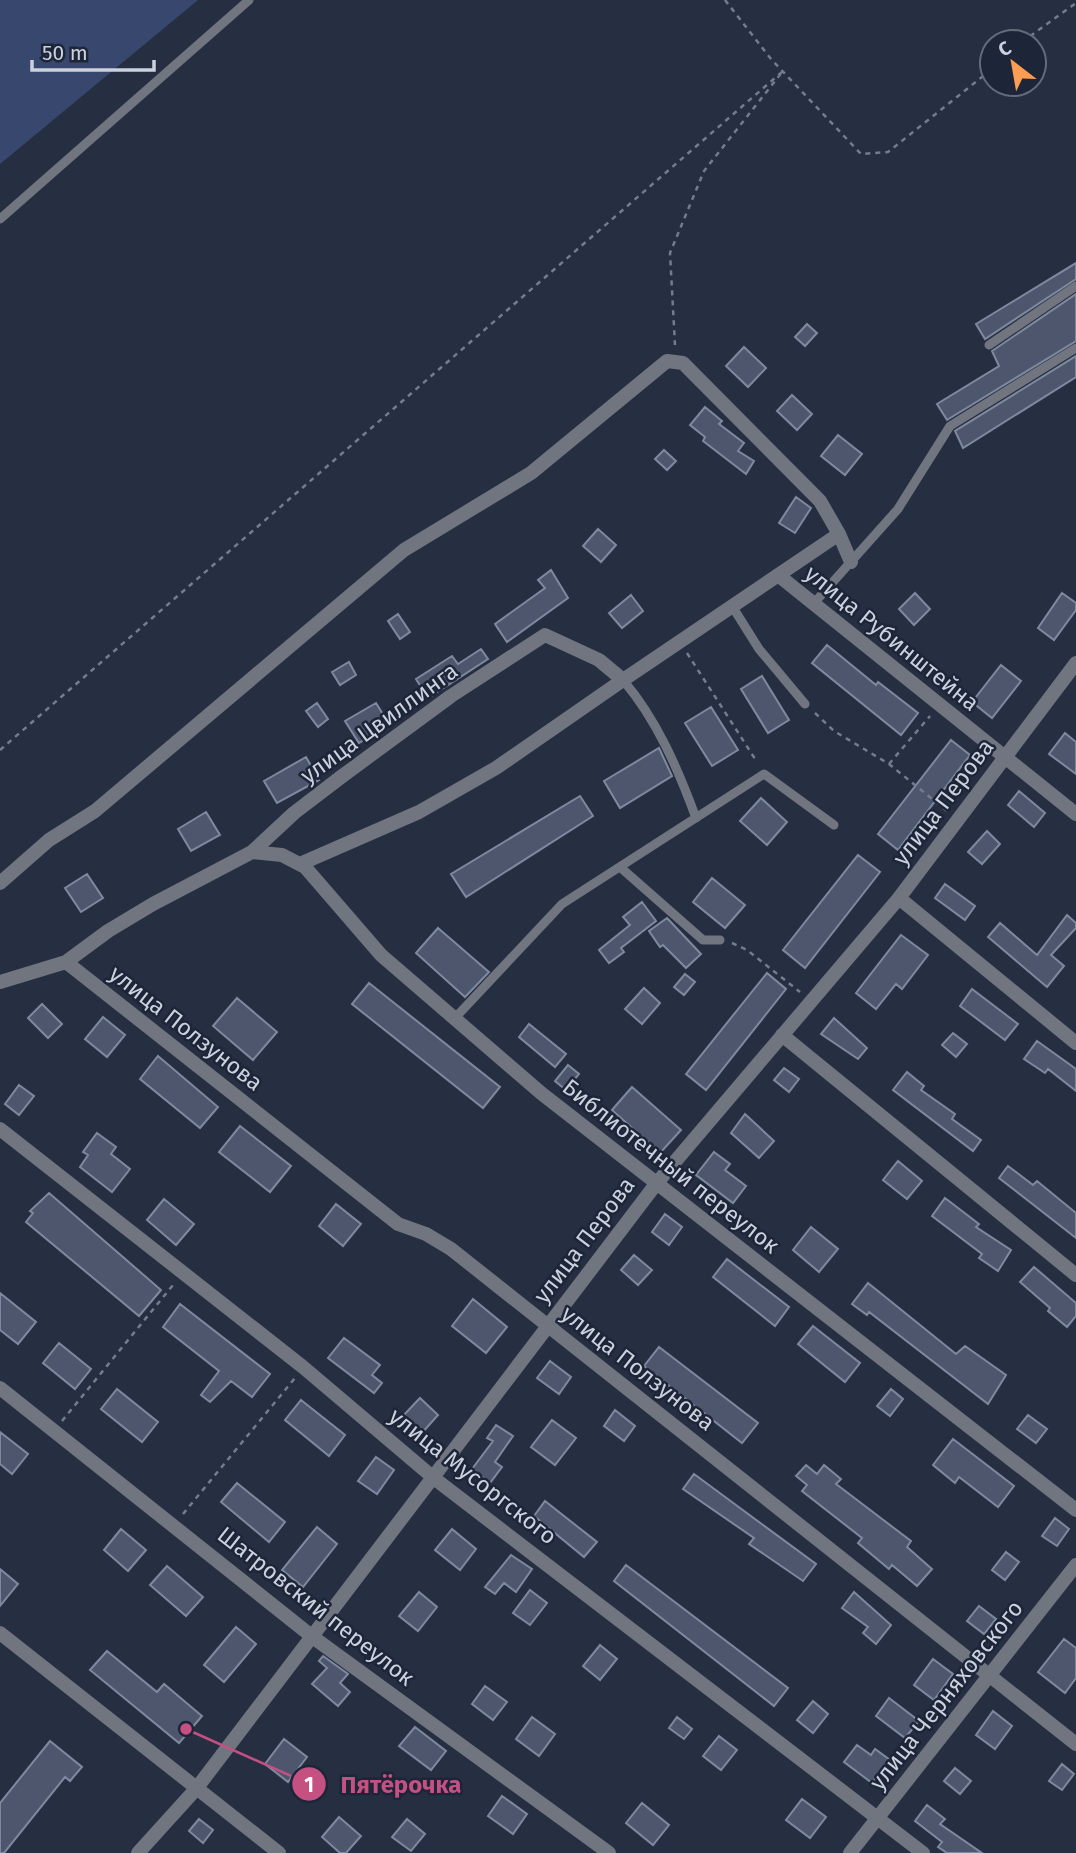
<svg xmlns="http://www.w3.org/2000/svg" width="1076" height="1853" viewBox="0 0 1076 1853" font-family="'Fira Sans',sans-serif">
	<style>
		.green { fill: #38476e }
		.building { fill: #4d566c; stroke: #7e89a0; stroke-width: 2 }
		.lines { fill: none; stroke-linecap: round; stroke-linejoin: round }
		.path { stroke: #757c8c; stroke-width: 2.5; stroke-dasharray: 5 5; stroke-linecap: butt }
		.service { stroke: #70757f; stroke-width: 9 }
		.minor { stroke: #70757f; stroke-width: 14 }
		.tertiary { stroke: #70757f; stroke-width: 14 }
		.labels { text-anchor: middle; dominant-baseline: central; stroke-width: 5; stroke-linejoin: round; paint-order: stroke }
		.street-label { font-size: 23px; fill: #ccd1de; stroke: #1d2538 }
		.leader { fill: none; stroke: #c55082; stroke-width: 2.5 }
		.callout-dot { fill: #c55082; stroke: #1d2538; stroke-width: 2.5 }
		.mark-label { font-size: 21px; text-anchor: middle; font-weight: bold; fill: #fff }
		.callout-label { font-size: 24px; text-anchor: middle; font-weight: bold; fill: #c55082; stroke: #1d2538; stroke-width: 5; stroke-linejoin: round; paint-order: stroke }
	</style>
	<rect width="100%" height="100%" fill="#262f42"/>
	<path class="green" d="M 0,0 L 198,0 L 0,164 Z"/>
	<path class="building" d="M 1076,263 L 1076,279 L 985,339 L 976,324 Z
		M 1076,294 L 1076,341 L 947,420 L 937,404 L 999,366 L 992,351 Z
		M 807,324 L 817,333 L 805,346 L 795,337 Z
		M 744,347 L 766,368 L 748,387 L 726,366 Z
		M 1076,356 L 1076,377 L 963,448 L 955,431 Z
		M 792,395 L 812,414 L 797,430 L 777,411 Z
		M 705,407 L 722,421 L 719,424 L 744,443 L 738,451 L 754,461 L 746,474 L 703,441 L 705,437 L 690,425 Z
		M 838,435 L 862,454 L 845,475 L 821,456 Z
		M 664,450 L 676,461 L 667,470 L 655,459 Z
		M 796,497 L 811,508 L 795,533 L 779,523 Z
		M 598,529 L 616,545 L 601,562 L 583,546 Z
		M 551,570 L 568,598 L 507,642 L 495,624 L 545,588 L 538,580 Z
		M 915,593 L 930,609 L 914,625 L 899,609 Z
		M 1062,593 L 1076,603 L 1076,610 L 1054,640 L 1038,628 Z
		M 631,595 L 643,611 L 622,628 L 609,613 Z
		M 398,614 L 410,632 L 400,639 L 388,621 Z
		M 827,645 L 876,685 L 878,682 L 918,713 L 901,735 L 812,663 Z
		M 481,649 L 488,659 L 428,698 L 416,679 L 452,656 L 458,664 Z
		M 349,662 L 356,675 L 340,685 L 332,672 Z
		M 1001,665 L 1021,681 L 992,718 L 972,702 Z
		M 762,676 L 789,720 L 768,733 L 741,689 Z
		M 317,703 L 328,719 L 318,727 L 306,711 Z
		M 376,703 L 389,724 L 359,743 L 345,721 Z
		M 711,707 L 738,750 L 712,766 L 685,723 Z
		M 1065,733 L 1076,742 L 1076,774 L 1049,754 Z
		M 951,740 L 970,755 L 898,850 L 878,834 Z
		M 659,748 L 672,776 L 620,808 L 604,781 Z
		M 306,757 L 319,780 L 277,803 L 264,781 Z
		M 1019,791 L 1045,813 L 1034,827 L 1008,805 Z
		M 580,796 L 593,816 L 466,897 L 451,874 Z
		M 761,798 L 787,822 L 767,845 L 740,821 Z
		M 206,812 L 220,835 L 191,851 L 178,829 Z
		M 987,831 L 1000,844 L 982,864 L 968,852 Z
		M 858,855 L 880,872 L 805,968 L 783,950 Z
		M 87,874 L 103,898 L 81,912 L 65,888 Z
		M 712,878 L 745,905 L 725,928 L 693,902 Z
		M 945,884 L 975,906 L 965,920 L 935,898 Z
		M 642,902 L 656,921 L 621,948 L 624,952 L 609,963 L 599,950 L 630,925 L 623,917 Z
		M 1067,915 L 1076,923 L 1076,928 L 1051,955 L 1064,966 L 1047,987 L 988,937 L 1000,923 L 1037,955 Z
		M 667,918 L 701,954 L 686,968 L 663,945 L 660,947 L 649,931 Z
		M 438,928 L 489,972 L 465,997 L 416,953 Z
		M 901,935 L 928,955 L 902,989 L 896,984 L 876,1009 L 856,993 Z
		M 767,973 L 786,989 L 706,1090 L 686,1074 Z
		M 685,974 L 695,982 L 684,995 L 674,987 Z
		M 369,983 L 500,1087 L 483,1108 L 352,1004 Z
		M 644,988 L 660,1003 L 642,1024 L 625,1009 Z
		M 972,989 L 1018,1024 L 1005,1040 L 960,1006 Z
		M 237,998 L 277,1032 L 253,1060 L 213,1026 Z
		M 42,1004 L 62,1024 L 48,1038 L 28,1018 Z
		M 103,1017 L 125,1035 L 107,1057 L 85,1039 Z
		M 834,1018 L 867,1048 L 858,1059 L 821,1034 Z
		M 529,1024 L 566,1054 L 555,1067 L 519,1037 Z
		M 953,1033 L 967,1044 L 956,1057 L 942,1045 Z
		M 1037,1041 L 1076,1069 L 1076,1091 L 1048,1069 L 1045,1073 L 1024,1059 Z
		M 158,1056 L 218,1107 L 200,1128 L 140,1079 Z
		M 568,1065 L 579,1074 L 566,1090 L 555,1081 Z
		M 784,1068 L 799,1079 L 789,1092 L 774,1080 Z
		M 907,1072 L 924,1086 L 921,1090 L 955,1114 L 952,1119 L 981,1140 L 973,1151 L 893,1090 Z
		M 19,1085 L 34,1096 L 19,1115 L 5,1104 Z
		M 632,1087 L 681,1130 L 660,1153 L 612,1110 Z
		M 745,1114 L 774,1141 L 759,1158 L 731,1133 Z
		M 240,1126 L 291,1166 L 270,1192 L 219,1152 Z
		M 97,1133 L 116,1147 L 111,1154 L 130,1169 L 112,1192 L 80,1167 L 88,1155 L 83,1152 Z
		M 714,1152 L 730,1164 L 725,1170 L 746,1186 L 733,1203 L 696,1175 Z
		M 898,1161 L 922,1181 L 907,1199 L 883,1180 Z
		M 1008,1166 L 1033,1185 L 1037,1181 L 1076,1213 L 1076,1238 L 999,1178 Z
		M 49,1193 L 161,1290 L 139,1316 L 26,1222 L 33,1213 L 30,1211 Z
		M 945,1198 L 979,1224 L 976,1227 L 1011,1250 L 998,1271 L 979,1258 L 982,1254 L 932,1216 Z
		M 164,1199 L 194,1224 L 176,1245 L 147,1220 Z
		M 336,1204 L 361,1224 L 343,1246 L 319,1226 Z
		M 665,1214 L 682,1227 L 669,1245 L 652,1232 Z
		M 811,1227 L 838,1249 L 819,1272 L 793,1250 Z
		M 634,1255 L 652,1270 L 638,1285 L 621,1270 Z
		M 727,1259 L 789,1307 L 775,1326 L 713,1277 Z
		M 1034,1267 L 1076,1303 L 1076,1316 L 1067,1327 L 1048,1311 L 1050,1308 L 1020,1282 Z
		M 868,1283 L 956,1354 L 965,1346 L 1006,1375 L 988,1404 L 869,1312 L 867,1315 L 852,1304 Z
		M 0,1293 L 36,1322 L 18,1344 L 0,1330 Z
		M 473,1299 L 507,1327 L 486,1353 L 452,1326 Z
		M 180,1304 L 270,1374 L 252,1397 L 231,1381 L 210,1402 L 201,1395 L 219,1371 L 163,1327 Z
		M 813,1326 L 860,1363 L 845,1382 L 798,1344 Z
		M 344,1338 L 380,1365 L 372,1375 L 382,1383 L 374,1393 L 328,1358 Z
		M 59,1343 L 91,1369 L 75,1389 L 43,1363 Z
		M 659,1347 L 758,1423 L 742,1443 L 644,1366 Z
		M 550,1361 L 571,1377 L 559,1394 L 537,1378 Z
		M 117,1389 L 158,1422 L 142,1442 L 101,1409 Z
		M 891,1389 L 903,1399 L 890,1416 L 877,1406 Z
		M 420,1398 L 438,1415 L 421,1434 L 402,1417 Z
		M 301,1400 L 345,1435 L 329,1456 L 285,1420 Z
		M 615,1410 L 635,1426 L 624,1441 L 604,1426 Z
		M 1028,1415 L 1047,1429 L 1036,1443 L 1017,1429 Z
		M 552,1420 L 576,1438 L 555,1465 L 531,1447 Z
		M 496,1425 L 513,1436 L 495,1462 L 502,1467 L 490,1483 L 472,1469 L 493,1441 L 487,1438 Z
		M 0,1432 L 28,1454 L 12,1474 L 0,1464 Z
		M 953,1439 L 1014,1486 L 998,1507 L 959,1477 L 955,1483 L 933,1465 Z
		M 376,1457 L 394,1470 L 377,1494 L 358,1481 Z
		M 806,1465 L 817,1474 L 824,1465 L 841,1479 L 836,1484 L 911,1541 L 907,1547 L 932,1569 L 917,1586 L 892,1565 L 889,1569 L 858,1543 L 862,1538 L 802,1491 L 807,1485 L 796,1476 Z
		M 694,1474 L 816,1564 L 803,1581 L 749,1544 L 754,1538 L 683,1489 Z
		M 237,1483 L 285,1522 L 269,1542 L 221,1502 Z
		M 545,1501 L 597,1542 L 584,1557 L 534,1516 Z
		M 1055,1518 L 1069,1529 L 1057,1546 L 1042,1536 Z
		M 317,1527 L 337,1544 L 303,1587 L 282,1570 Z
		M 121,1529 L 146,1550 L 128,1571 L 104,1550 Z
		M 452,1529 L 476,1549 L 460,1570 L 435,1550 Z
		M 1006,1552 L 1019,1562 L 1005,1580 L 992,1570 Z
		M 511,1555 L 532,1569 L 516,1592 L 504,1583 L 495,1594 L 485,1587 Z
		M 626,1565 L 788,1688 L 774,1706 L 614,1581 Z
		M 167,1566 L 203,1597 L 186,1616 L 150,1585 Z
		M 0,1569 L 18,1584 L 0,1606 Z
		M 530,1590 L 547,1603 L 530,1625 L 513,1613 Z
		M 419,1592 L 437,1607 L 418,1631 L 399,1616 Z
		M 854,1592 L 891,1625 L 876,1644 L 863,1633 L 868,1627 L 842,1608 Z
		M 979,1606 L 996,1619 L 984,1634 L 967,1621 Z
		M 236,1627 L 256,1644 L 224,1682 L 204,1665 Z
		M 1064,1639 L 1076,1648 L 1076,1678 L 1065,1693 L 1038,1672 Z
		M 600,1645 L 617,1659 L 600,1680 L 583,1666 Z
		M 107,1651 L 157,1692 L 164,1684 L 202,1716 L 179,1743 L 90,1670 Z
		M 323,1656 L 348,1674 L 340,1683 L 350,1692 L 338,1706 L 312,1684 L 327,1668 L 319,1661 Z
		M 933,1659 L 953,1674 L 934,1700 L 914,1685 Z
		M 485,1686 L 507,1702 L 493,1720 L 472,1704 Z
		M 889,1698 L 919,1721 L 905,1738 L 876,1716 Z
		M 813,1701 L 828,1714 L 813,1733 L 797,1720 Z
		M 993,1711 L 1012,1726 L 995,1749 L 976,1735 Z
		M 532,1717 L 555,1734 L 539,1756 L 516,1739 Z
		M 677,1717 L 692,1729 L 684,1739 L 669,1728 Z
		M 415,1727 L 446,1751 L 431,1770 L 399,1746 Z
		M 719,1736 L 737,1750 L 721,1770 L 703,1756 Z
		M 284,1739 L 307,1757 L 288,1782 L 265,1764 Z
		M 50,1741 L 82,1767 L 70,1781 L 65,1777 L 4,1853 L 0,1853 L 0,1803 Z
		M 857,1745 L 871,1755 L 875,1749 L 890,1760 L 872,1783 L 844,1762 Z
		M 1062,1764 L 1074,1774 L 1062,1790 L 1049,1781 Z
		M 955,1768 L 971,1781 L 960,1794 L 944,1781 Z
		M 502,1796 L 527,1814 L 513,1834 L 488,1816 Z
		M 802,1799 L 826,1817 L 810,1838 L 786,1820 Z
		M 642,1803 L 669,1825 L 653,1845 L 626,1823 Z
		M 927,1805 L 945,1819 L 940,1824 L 982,1853 L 947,1853 L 938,1847 L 942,1842 L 915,1821 Z
		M 339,1817 L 361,1836 L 346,1853 L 340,1853 L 322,1837 Z
		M 199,1819 L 213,1830 L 203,1843 L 189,1831 Z
		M 407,1819 L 425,1834 L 411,1851 L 392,1837 Z"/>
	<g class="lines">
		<path class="path" d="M 725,0 L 771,59 L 861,154 L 888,152 L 992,69
			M 1022,42 L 1076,3
			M 687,653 L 757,762
			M 815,713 L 834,731 L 889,764 L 947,811
			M 0,750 L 783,71 L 704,171 L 670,253 L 675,345
			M 889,764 L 930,716
			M 732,943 L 747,950 L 800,992
			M 62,1421 L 173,1285
			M 183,1514 L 295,1378"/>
		<path class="service" d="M 0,219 L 249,0
			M 989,345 L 1076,286
			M 815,602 L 898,509 L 950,426 L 1076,348
			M 732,606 L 759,649 L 805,704
			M 623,680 C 657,720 678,769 696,818
			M 620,867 L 703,940 L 720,940
			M 454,1019 L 562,904 L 764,774 L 834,825"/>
		<path class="minor" d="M 839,534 L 851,562
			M 778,575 L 1076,814
			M 252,852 L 282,855 L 305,867 L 381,955 L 541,1093 L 1076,1510
			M 300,864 L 419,812 L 496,768 L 623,680
			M 0,883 L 49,840 L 95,811 L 404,550 L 531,473 L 667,361 L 683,363 L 820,501 L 839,534 L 623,680 L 599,660 L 545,635 L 451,696 L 341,777 L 294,813 L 252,852 L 153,904 L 108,931 L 66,962 L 0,982
			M 899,898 L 1076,1043
			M 66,962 L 398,1224 L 426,1234 L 451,1249 L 1076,1744
			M 782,1035 L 1076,1275
			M 0,1129 L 303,1367 L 435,1479 L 923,1853
			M 0,1388 L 314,1638 L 609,1853
			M 0,1633 L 279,1853
			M 196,1789 L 656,1184 L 899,898 L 1076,663"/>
		<path class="tertiary" d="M 138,1853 L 196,1789
			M 850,1853 L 1076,1565"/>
	</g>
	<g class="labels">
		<g class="street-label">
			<text transform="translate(892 638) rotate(39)">улица Рубинштейна</text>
			<text transform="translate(379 723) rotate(-36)">улица Цвиллинга</text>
			<text transform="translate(943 802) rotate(-53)">улица Перова</text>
			<text transform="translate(186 1028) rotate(38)">улица Ползунова</text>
			<text transform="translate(671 1166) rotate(38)">Библиотечный переулок</text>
			<text transform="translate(584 1240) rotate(-53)">улица Перова</text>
			<text transform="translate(638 1368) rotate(38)">улица Ползунова</text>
			<text transform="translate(473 1476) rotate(38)">улица Мусоргского</text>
			<text transform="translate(316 1606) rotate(38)">Шатровский переулок</text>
			<text transform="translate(946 1695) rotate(-52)">улица Черняховского</text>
		</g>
	</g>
	<path class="leader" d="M186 1729L309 1784"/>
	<g class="callout-dot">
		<circle cx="186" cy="1729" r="7"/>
		<circle cx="309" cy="1784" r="18"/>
	</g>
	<g class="mark-label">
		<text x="309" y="1792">1</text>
	</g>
	<g class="callout-label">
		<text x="401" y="1793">Пятёрочка</text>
	</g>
	<g transform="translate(1013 63) rotate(329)"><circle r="33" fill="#1d2538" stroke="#636a7a" stroke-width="2"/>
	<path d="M0-5L12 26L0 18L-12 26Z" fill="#fc9d53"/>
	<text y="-10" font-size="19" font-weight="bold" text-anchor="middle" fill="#ccd1de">С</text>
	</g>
	<path d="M32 60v10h122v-10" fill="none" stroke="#ccd1de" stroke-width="3.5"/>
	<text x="42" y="60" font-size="21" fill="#ccd1de" stroke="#1d2538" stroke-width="5" paint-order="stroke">50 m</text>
</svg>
